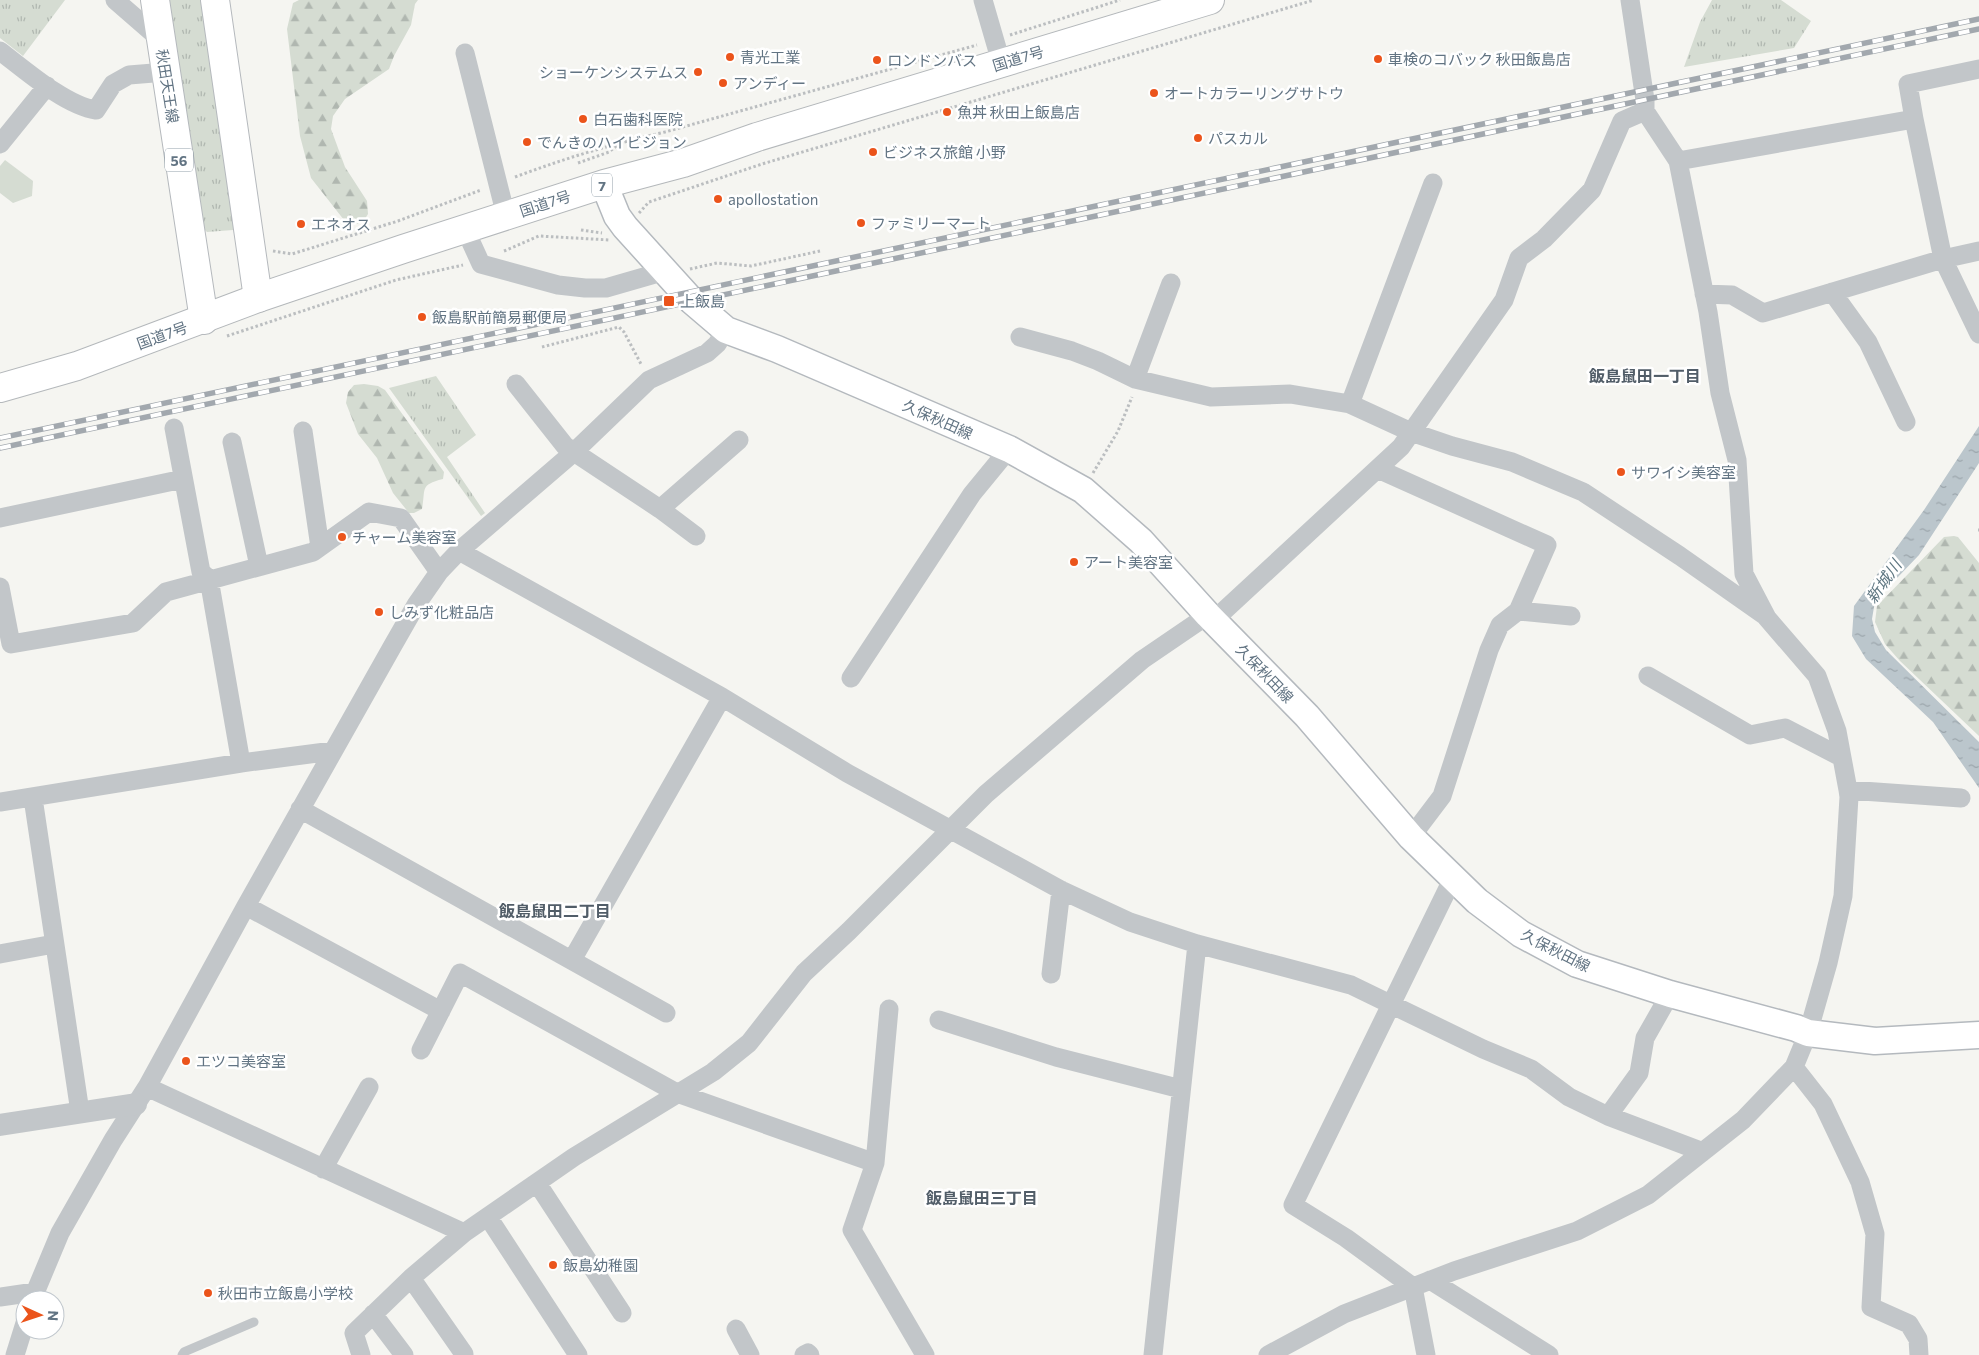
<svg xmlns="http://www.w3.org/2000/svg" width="1979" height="1355" viewBox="0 0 1979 1355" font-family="Commissioner,'Noto Sans JP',sans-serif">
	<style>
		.grass { fill: url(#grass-tufts) }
		.forest { fill: url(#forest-firs) }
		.green { fill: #d5dcd2 }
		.water { fill: url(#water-ripples) }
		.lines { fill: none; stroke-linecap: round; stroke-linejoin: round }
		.secondary-casing { stroke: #b4b9be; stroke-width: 29 }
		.primary-casing { stroke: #b5b9bd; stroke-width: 30 }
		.trunk-casing { stroke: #b4b8bb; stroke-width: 30 }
		.path { stroke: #bbbec0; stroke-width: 3; stroke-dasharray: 2.5 2.5; stroke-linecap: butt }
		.service { stroke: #c2c6c9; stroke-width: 9 }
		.minor { stroke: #c2c6c9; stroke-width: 19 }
		.tertiary { stroke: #c2c6c9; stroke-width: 22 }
		.secondary { stroke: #fff; stroke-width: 26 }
		.primary { stroke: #fff; stroke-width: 28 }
		.trunk { stroke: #fff; stroke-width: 28 }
		.rail-casing { stroke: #a2a8ae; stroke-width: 5.5 }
		.rail { stroke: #fff; stroke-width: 4; stroke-dasharray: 11; stroke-linecap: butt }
		.poi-dot { fill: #eb541b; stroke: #fff; stroke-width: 2 }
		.labels { text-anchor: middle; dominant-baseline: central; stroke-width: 5; stroke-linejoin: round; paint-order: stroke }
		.shield { fill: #fff; stroke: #919ea8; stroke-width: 1 }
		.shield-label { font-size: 14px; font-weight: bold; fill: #627483 }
		.poi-label { font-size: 15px; fill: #627483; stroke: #fff; text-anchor: start }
		.street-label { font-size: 15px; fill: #627483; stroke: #fff }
		.neighbourhood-label { font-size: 16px; font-weight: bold; fill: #515d68; stroke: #fff }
		.water-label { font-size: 16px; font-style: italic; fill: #5e7681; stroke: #fff }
	</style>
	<defs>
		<pattern id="grass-tufts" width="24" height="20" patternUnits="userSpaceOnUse" patternTransform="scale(1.25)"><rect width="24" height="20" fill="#d5dcd2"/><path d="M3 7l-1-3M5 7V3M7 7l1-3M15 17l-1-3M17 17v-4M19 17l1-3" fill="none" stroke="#b0b7b0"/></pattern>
		<pattern id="forest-firs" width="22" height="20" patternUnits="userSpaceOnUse" patternTransform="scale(1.25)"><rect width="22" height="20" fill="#d5dcd2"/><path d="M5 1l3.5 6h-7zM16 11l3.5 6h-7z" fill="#b0b7b0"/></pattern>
		<pattern id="water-ripples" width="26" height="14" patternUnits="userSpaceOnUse" patternTransform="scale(1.25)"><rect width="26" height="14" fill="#bbc6cc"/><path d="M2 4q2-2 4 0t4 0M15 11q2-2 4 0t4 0" fill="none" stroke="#9ba5ab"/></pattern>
	</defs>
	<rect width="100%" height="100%" fill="#f5f5f1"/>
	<path class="grass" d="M 0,0 L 65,0 L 23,56 L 0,38 Z
		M 168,0 L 203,0 L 234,225 L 233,230 L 207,232 L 201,226 Z
		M 1712,0 L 1781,0 L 1811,21 L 1794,48 L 1684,67 L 1700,22 Z
		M 436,376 L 476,435 L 447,457 L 485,513 L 481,516 L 389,388 Z"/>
	<path class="forest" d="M 299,0 L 418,0 L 415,4 L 411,25 L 394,56 L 389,69 L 345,99 L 333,116 L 331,129 L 345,167 L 367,201 L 368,214 L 363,222 L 357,224 L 344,220 L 311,178 L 300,136 L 287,29 L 293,3 Z
		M 364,384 L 378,386 L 385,390 L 444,472 L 443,479 C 419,485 426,489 422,509 L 414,513 L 409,513 L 393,493 L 377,458 L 358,434 L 346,403 L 348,392 L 354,385 Z
		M 1954,536 L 1958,537 L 1979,563 L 1979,736 L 1900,661 L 1885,644 L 1875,622 L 1877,606 L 1944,537 Z"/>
	<path class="green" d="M 5,160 L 33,181 L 32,196 L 13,203 L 0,193 L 0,166 Z"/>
	<path class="water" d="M 1979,426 L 1979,463 L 1919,555 L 1875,601 L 1872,619 L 1875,632 L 1886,650 L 1979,742 L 1979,788 L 1933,722 L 1866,659 L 1852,636 L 1854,606 L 1924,510 Z"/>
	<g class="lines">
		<defs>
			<path id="secondary" d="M 604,184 L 617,216 L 625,227 L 692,301 L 726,330 L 777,349 L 1009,449 L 1083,490 L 1141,541 L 1208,615 L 1307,716 L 1411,837 L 1477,901 L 1521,934 L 1577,964 L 1670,994 L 1796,1028 L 1808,1033 L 1875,1041 L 1979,1035"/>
			<path id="primary" d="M 155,0 L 204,320
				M 215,0 L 258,298"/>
			<path id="trunk" d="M 0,388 L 77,366 L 258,298 L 403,249 L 604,184 L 683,163 L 757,137 L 1210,0"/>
		</defs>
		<use href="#secondary" class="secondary-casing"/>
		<use href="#primary" class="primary-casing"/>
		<use href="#trunk" class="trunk-casing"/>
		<path class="path" d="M 1010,35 L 1120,0
			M 578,163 L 609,152 L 620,143
			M 515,177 C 566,158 612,144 665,132 L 977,45
			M 639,213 L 649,202 L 762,164 L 1314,0
			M 581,230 L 602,233
			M 273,251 L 292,254 L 398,221 L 481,190
			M 504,251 L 539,236 L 610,240
			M 690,269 L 717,263 L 751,266 L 820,251
			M 227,336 L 396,280 L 463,265
			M 542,347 L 619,327 L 624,332 L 641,364
			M 1093,473 L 1118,431 L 1132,397
			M 1978,530 L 1979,530"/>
		<path class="service" d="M 182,1355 L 184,1352 L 254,1322"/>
		<path class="minor" d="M 115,0 L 161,40
			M 983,0 L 1001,62
			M 0,51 C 25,70 66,106 96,110 L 113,84 L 129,75 L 166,72
			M 465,53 L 506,216
			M 1914,119 L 1908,84 L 1979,69
			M 0,144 L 47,86
			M 1678,161 L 1914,119 L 1943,259 L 1979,334
			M 465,229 L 481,264 L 558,285 L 585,288 L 606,288 L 665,271
			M 1171,283 L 1135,379 L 1211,397 L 1290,394 L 1350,404 L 1411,432 L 1452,446 L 1512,462 L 1583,492 L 1680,556 L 1764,615
			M 1832,292 L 1868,342 L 1906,422
			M 1704,294 L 1732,295 L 1763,313 L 1943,259 L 1979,251
			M 1020,337 L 1072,351 L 1098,361 L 1135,379
			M 516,384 L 565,446 L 660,509 L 696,536
			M 1350,404 L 1433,183
			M 174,428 L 201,572 L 209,579 L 241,763
			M 303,431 L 320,547
			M 232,442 L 259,566
			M 1378,469 L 1547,545 L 1518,611 L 1500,625 L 1489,650 L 1442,796 L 1411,837
			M 660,509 L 739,440
			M 0,518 L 183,479
			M 459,551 L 722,697 L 847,773 L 1061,890 L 1130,922 L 1197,944 L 1351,985 L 1483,1049 L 1531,1069 L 1569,1097 L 1608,1116 L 1703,1152
			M 0,587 L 11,644 L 133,623 L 166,592 L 313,552 L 369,512 L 401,518 L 439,572
			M 1518,611 L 1571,616
			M 1214,620 L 1401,447 L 1504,300 L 1519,258 L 1544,239 L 1592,190 L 1622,121 L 1645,111
			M 1648,676 L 1750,735 L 1785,728 L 1841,757
			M 851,678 L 972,494 L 1009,449
			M 1848,790 L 1961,798
			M 33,798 L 80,1112
			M 0,802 L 241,763 L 333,751
			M 300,809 L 666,1013
			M 246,906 L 441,1011
			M 0,954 L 54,944
			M 572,960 L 722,697
			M 1051,974 L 1061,890
			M 889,1009 L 875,1163 L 852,1230 L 925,1355
			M 939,1020 L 1056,1057 L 1181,1089
			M 421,1050 L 460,973 L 677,1093 L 875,1163
			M 1794,1067 L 1823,1104 L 1860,1182 L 1875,1234 L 1871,1307 L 1909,1324 L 1918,1339 L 1919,1355
			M 147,1087 L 464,1233
			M 1608,1116 L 1639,1073 L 1645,1038 L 1670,994
			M 323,1169 L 369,1087
			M 537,1183 L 622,1313
			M 488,1217 L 578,1355
			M 411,1278 L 464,1354
			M 1430,1280 L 1549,1355
			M 0,1297 L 35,1292
			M 32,1300 L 60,1233 L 113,1140 L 147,1087 L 246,906 L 392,647 L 416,605 L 439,572 L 459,551 L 574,452 L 649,380 L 707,353 L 717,344 L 726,330
			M 373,1314 L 404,1355
			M 736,1329 L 750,1355
			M 15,1355 L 25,1323
			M 361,1355 L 354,1333 L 411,1278 L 464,1233 L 574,1157 L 713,1072 L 749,1043 L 804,973 L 849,931 L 986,794 L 1142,660 L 1208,615
			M 804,1355 L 808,1353 L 810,1355
			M 1153,1355 L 1197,944
			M 1268,1355 L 1344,1314 L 1454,1271 L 1577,1231 L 1648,1195 L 1743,1120 L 1794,1067 L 1808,1033 L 1828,963 L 1843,896 L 1849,797 L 1848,790 L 1837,731 L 1817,676 L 1767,618 L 1744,574 L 1737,460 L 1720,393 L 1708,312 L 1678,161 L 1645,111 L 1645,100 L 1630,0
			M 1426,1355 L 1413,1287 L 1346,1238 L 1293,1205 L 1453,878"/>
		<path class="tertiary" d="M 0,1125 L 136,1104"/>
		<use href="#secondary" class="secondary"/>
		<use href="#primary" class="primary"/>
		<use href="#trunk" class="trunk"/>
		<defs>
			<path id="rail" d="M 0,438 L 1979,19
				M 0,448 L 1979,29"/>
		</defs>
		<use href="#rail" class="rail-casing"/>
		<use href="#rail" class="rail"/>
	</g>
	<g class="poi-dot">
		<circle cx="730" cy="57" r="5"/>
		<circle cx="1378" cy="59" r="5"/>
		<circle cx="877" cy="60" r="5"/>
		<circle cx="698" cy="72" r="5"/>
		<circle cx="723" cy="83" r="5"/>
		<circle cx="1154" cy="93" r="5"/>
		<circle cx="947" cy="112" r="5"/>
		<circle cx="583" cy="119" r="5"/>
		<circle cx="1198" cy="138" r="5"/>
		<circle cx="527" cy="142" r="5"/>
		<circle cx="873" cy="152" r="5"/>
		<circle cx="718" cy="199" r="5"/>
		<circle cx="861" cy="223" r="5"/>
		<circle cx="301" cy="224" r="5"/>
		<rect x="663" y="295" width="12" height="12" rx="2.5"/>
		<circle cx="422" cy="317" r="5"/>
		<circle cx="1621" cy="472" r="5"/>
		<circle cx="342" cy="537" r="5"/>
		<circle cx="1074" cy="562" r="5"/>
		<circle cx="379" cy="612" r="5"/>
		<circle cx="186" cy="1061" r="5"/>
		<circle cx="553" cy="1265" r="5"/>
		<circle cx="208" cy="1293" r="5"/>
	</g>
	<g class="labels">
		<g class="shield">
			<rect x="165" y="148.5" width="28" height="23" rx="4"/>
			<rect x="592" y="173.5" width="20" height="23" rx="4"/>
		</g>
		<g class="shield-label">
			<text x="179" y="160">56</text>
			<text x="602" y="185">7</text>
		</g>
		<g class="poi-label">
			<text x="740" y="57">青光工業</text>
			<text x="1388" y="59">車検のコバック 秋田飯島店</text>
			<text x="887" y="60">ロンドンバス</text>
			<text x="688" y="72" text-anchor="end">ショーケンシステムス</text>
			<text x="733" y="83">アンディー</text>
			<text x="1164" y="93">オートカラーリングサトウ</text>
			<text x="957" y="112">魚丼 秋田上飯島店</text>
			<text x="593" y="119">白石歯科医院</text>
			<text x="1208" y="138">パスカル</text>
			<text x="537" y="142">でんきのハイビジョン</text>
			<text x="883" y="152">ビジネス旅館 小野</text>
			<text x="728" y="199">apollostation</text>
			<text x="871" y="223">ファミリーマート</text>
			<text x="311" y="224">エネオス</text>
			<text x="680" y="301">上飯島</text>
			<text x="432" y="317">飯島駅前簡易郵便局</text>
			<text x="1631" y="472">サワイシ美容室</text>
			<text x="352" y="537">チャーム美容室</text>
			<text x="1084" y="562">アート美容室</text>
			<text x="389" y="612">しみず化粧品店</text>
			<text x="196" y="1061">エツコ美容室</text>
			<text x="563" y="1265">飯島幼稚園</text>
			<text x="218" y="1293">秋田市立飯島小学校</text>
		</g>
		<g class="street-label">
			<text transform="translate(1018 58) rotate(-17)">国道7号</text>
			<text transform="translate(168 86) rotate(81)">秋田天王線</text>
			<text transform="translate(545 203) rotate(-18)">国道7号</text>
			<text transform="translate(162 335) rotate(-20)">国道7号</text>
			<text transform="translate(938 419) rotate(24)">久保秋田線</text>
			<text transform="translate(1265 673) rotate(46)">久保秋田線</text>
			<text transform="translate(1556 950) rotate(27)">久保秋田線</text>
		</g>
		<g class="neighbourhood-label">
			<text x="1645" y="375">飯島鼠田一丁目</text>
			<text x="555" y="910">飯島鼠田二丁目</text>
			<text x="982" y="1197">飯島鼠田三丁目</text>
		</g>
		<g class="water-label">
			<text transform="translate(1883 581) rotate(-55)">新城川</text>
		</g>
	</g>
	<g transform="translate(40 1315) rotate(93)"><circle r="24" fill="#ffffff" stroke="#c0c7cd"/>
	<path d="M0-4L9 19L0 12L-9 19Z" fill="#eb541b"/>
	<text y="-8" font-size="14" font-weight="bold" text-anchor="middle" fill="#627483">N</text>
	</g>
</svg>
